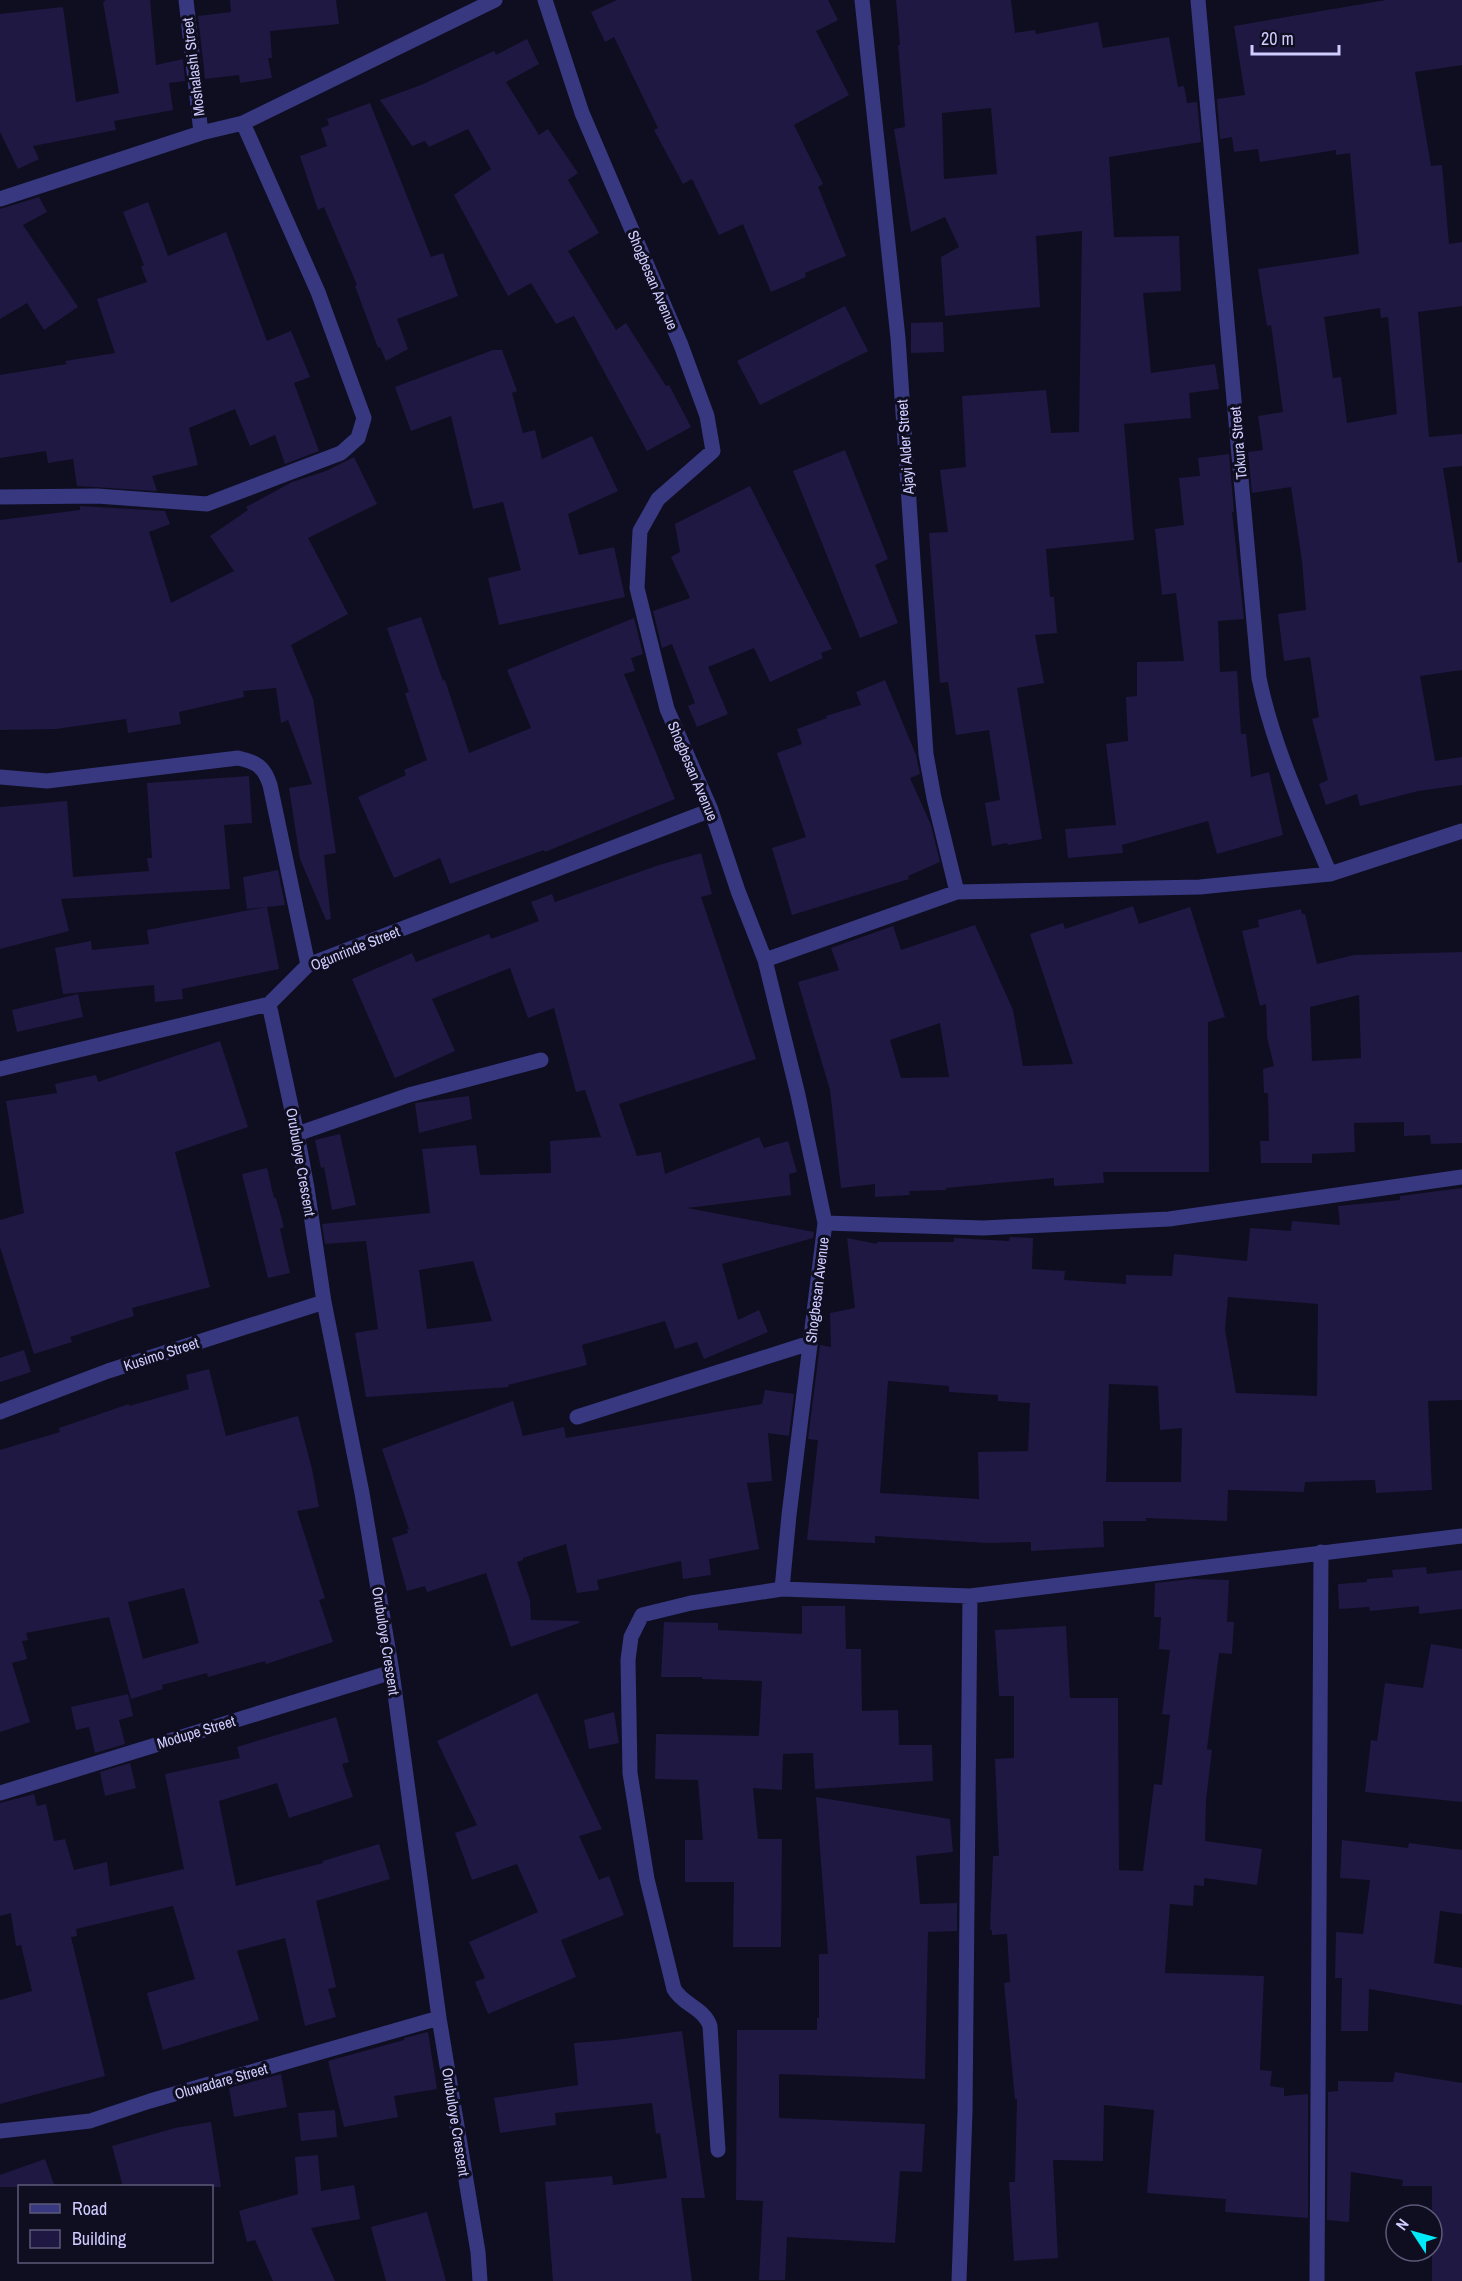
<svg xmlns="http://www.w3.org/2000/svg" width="1462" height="2281" viewBox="0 0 1462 2281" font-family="'Archivo Narrow',sans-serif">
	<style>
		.building { fill: #1f1842; fill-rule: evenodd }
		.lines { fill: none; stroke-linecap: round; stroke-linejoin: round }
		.minor { stroke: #373880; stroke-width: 15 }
		.labels { text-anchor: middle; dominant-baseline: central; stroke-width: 6; stroke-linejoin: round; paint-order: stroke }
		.street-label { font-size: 15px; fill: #cfccff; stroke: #0f0d20 }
	</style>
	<rect width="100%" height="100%" fill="#0f0d20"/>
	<path class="building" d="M 106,0 L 150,0 L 156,65 L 183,59 L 185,81 L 169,83 L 173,110 L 114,121 L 116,130 L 33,146 L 39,159 L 18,169 L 0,132 L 0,14 L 63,7 L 76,102 L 119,93 L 103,2 Z
		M 230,0 L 336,0 L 339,24 L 270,31 L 272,58 L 268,58 L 272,78 L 240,83 L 239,75 L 205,79 L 198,16 L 231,12 Z
		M 617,0 L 828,0 L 838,20 L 816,31 L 849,95 L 794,125 L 823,184 L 818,187 L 846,256 L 805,273 L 806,277 L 771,292 L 743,224 L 719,235 L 692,179 L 683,184 L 654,130 L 658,128 L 614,37 L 605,42 L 591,12 Z
		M 896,0 L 1011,0 L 1015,33 L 1035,30 L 1036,34 L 1098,22 L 1103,48 L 1169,37 L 1178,87 L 1184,86 L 1187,103 L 1197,102 L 1201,142 L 1109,157 L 1114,237 L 1179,236 L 1181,291 L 1143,293 L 1151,373 L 1215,364 L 1219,389 L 1189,393 L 1191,418 L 1124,424 L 1134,540 L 1046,549 L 1050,597 L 1054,597 L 1057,633 L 1035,635 L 1044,683 L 1017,688 L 1042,839 L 1008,845 L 1007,843 L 992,846 L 985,803 L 1000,800 L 989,730 L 956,735 L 948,682 L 940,683 L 929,533 L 948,532 L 940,470 L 966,467 L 962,396 L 1046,390 L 1051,433 L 1079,432 L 1082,231 L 1036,236 L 1040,307 L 945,316 L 941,257 L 959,247 L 945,217 L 911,232 L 894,129 L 905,127 L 898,45 L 900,45 ZM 991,108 L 997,174 L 944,179 L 942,113 Z
		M 1386,0 L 1462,0 L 1462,65 L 1415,72 L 1431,166 L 1442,165 L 1449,244 L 1462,242 L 1462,306 L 1418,312 L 1429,437 L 1462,434 L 1462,466 L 1443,468 L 1458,563 L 1462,562 L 1462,670 L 1420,676 L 1435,761 L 1462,757 L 1462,785 L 1418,791 L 1360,806 L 1357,794 L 1326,805 L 1319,784 L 1328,780 L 1312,719 L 1319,717 L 1310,657 L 1284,661 L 1278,614 L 1306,610 L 1302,561 L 1291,487 L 1252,493 L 1248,452 L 1263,450 L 1258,416 L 1283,412 L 1271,325 L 1267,326 L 1258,269 L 1359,254 L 1350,153 L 1336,155 L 1336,150 L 1260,162 L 1258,149 L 1234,152 L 1232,137 L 1220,139 L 1217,99 L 1245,95 L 1234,26 ZM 1380,308 L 1381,318 L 1388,317 L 1397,414 L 1347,423 L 1341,377 L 1333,378 L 1324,317 Z
		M 527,39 L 539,64 L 506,82 L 539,135 L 548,129 L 578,173 L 568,180 L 599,233 L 568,251 L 616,330 L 626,323 L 666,386 L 669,385 L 691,427 L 647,451 L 574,316 L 556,324 L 531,283 L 508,296 L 454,195 L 491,169 L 468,129 L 429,147 L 425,141 L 412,146 L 380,100 L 421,85 L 494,51 L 496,55 Z
		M 370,103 L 431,257 L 443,253 L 458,296 L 397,319 L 408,349 L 386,361 L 380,347 L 378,348 L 355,286 L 357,285 L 324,207 L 318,210 L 300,156 L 327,146 L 321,128 L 329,125 L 327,119 Z
		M 39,197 L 47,212 L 23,225 L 78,307 L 44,330 L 27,303 L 0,319 L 0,209 Z
		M 148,202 L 168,256 L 226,232 L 267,341 L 291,331 L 310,377 L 294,383 L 319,451 L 285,464 L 275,435 L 250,446 L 235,409 L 189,428 L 198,465 L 152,476 L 157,491 L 77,486 L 73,459 L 48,463 L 46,451 L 0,458 L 0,375 L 67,364 L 65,361 L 115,353 L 97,299 L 147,282 L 141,267 L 144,265 L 123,212 Z
		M 845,306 L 868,351 L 760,405 L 737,361 Z
		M 943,322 L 944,352 L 911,353 L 911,323 Z
		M 493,350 L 502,350 L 517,391 L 512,393 L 523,433 L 535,430 L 542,459 L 592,436 L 618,491 L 568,514 L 579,555 L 614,547 L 625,597 L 499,625 L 488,578 L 521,570 L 503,502 L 473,509 L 451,416 L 411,431 L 395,387 Z
		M 845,450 L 888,559 L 875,565 L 898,623 L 860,638 L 793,471 Z
		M 1229,454 L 1234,512 L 1232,512 L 1244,619 L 1218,621 L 1220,672 L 1237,671 L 1241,734 L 1246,734 L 1251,777 L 1269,772 L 1283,835 L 1217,854 L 1208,821 L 1122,845 L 1123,853 L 1068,858 L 1065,829 L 1116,825 L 1106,744 L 1128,741 L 1126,697 L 1137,696 L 1137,662 L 1184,661 L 1176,593 L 1162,595 L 1155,529 L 1184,525 L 1179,478 L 1200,476 L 1198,458 Z
		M 354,457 L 377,504 L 308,538 L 348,614 L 291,645 L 313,699 L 336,853 L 324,855 L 331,919 L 326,920 L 300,859 L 289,788 L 312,784 L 288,720 L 281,723 L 276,688 L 243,691 L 244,697 L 179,712 L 181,724 L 128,733 L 126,719 L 56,729 L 0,730 L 0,520 L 80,510 L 80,506 L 165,511 L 170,524 L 149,532 L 171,603 L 234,571 L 210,536 L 248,510 L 246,507 L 292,482 L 326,471 Z
		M 750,486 L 832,649 L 821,653 L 823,658 L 770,682 L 754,648 L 708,667 L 728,714 L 697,727 L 688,706 L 695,703 L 672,644 L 662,648 L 653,611 L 690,598 L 671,557 L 680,552 L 675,524 Z
		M 421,617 L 443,681 L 445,680 L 469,753 L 531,728 L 507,670 L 634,618 L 643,654 L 631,658 L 635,671 L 624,674 L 675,799 L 545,852 L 544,850 L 450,884 L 440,858 L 394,878 L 358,797 L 406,775 L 404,770 L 427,760 L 405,693 L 409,692 L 387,628 Z
		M 885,680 L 916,755 L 920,774 L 910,778 L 931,825 L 940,862 L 908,876 L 909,879 L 792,915 L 772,848 L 806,837 L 777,753 L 802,744 L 797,729 L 827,718 L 826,716 L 861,705 L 856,692 Z
		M 249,776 L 252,823 L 224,825 L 230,889 L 61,899 L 69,931 L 0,949 L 0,807 L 67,801 L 73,877 L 149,871 L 147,858 L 152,858 L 147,783 Z
		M 701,853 L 712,894 L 701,897 L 756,1059 L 619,1104 L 637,1156 L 661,1152 L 665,1174 L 759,1137 L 764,1148 L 788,1141 L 797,1172 L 789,1174 L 791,1195 L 687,1208 L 814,1232 L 813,1238 L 722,1264 L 738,1320 L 759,1310 L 768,1332 L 704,1359 L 697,1342 L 675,1349 L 665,1321 L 582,1345 L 587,1365 L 508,1385 L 509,1387 L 366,1397 L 355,1333 L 378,1329 L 366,1241 L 325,1244 L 322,1224 L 430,1213 L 422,1149 L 476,1145 L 480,1175 L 551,1173 L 550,1141 L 601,1137 L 585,1090 L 576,1092 L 554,1008 L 528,1018 L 510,968 L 432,999 L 455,1051 L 395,1078 L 352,979 L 412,953 L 416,962 L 489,934 L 491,939 L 539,921 L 531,902 L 552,894 L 555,902 L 659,865 ZM 473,1261 L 492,1321 L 427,1329 L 419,1270 Z
		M 278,870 L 285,905 L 267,907 L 279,969 L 182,989 L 183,999 L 155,1002 L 154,985 L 63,994 L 55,948 L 91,941 L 92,950 L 149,944 L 147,930 L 265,907 L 247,909 L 243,877 Z
		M 1133,906 L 1139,924 L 1190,907 L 1225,1017 L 1208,1022 L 1209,1172 L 1103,1172 L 1104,1183 L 1054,1186 L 1054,1178 L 946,1188 L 946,1190 L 909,1191 L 910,1195 L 875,1197 L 875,1184 L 841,1188 L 830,1090 L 798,982 L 839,970 L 831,948 L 893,926 L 901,950 L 975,925 L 1013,1010 L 1023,1066 L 1073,1064 L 1030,934 L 1063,923 L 1065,929 ZM 940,1023 L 949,1077 L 901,1078 L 890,1040 Z
		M 1301,909 L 1302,914 L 1305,914 L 1317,964 L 1354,955 L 1462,952 L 1462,1143 L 1431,1144 L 1430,1135 L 1404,1136 L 1404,1122 L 1354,1123 L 1355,1152 L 1312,1154 L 1312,1163 L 1261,1163 L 1260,1141 L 1269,1141 L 1268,1093 L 1264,1093 L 1263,1069 L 1274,1066 L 1267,1037 L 1266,1004 L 1260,1006 L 1242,931 L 1259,927 L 1258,920 ZM 1359,995 L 1361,1058 L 1312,1061 L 1310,1007 Z
		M 78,994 L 83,1017 L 17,1032 L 12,1010 Z
		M 220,1041 L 248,1127 L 175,1152 L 210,1287 L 132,1308 L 134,1316 L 70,1337 L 72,1342 L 34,1354 L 0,1247 L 0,1220 L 24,1213 L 6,1101 L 57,1093 L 55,1084 L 96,1075 L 98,1082 Z
		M 469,1096 L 472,1119 L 419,1133 L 415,1103 Z
		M 340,1134 L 356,1205 L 332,1210 L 324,1167 L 321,1168 L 315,1140 Z
		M 267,1168 L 274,1198 L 276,1198 L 284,1227 L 280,1229 L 290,1273 L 268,1278 L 242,1174 Z
		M 1462,1188 L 1462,1400 L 1428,1401 L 1432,1490 L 1376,1493 L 1375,1480 L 1305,1482 L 1304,1492 L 1228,1490 L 1227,1521 L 1146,1518 L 1146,1521 L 1103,1521 L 1104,1547 L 1031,1551 L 1031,1542 L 987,1543 L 875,1536 L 875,1543 L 807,1540 L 818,1440 L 808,1439 L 820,1345 L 831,1347 L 830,1313 L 855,1308 L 847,1238 L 877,1244 L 877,1242 L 954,1242 L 954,1238 L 1009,1241 L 1010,1237 L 1033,1238 L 1032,1269 L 1065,1271 L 1064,1280 L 1126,1284 L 1126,1275 L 1172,1276 L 1174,1254 L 1247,1261 L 1250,1228 L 1291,1231 L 1292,1221 L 1340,1225 L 1338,1206 L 1400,1200 L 1400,1196 ZM 1228,1297 L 1318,1304 L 1317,1396 L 1236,1393 L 1225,1330 ZM 888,1381 L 949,1386 L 949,1392 L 998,1395 L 998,1401 L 1030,1403 L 1028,1451 L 978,1452 L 979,1499 L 880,1493 ZM 1109,1384 L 1158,1386 L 1160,1430 L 1182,1428 L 1181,1482 L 1106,1482 Z
		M 24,1350 L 31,1372 L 0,1382 L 0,1358 Z
		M 209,1369 L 226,1436 L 298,1416 L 312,1469 L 319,1507 L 297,1511 L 325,1598 L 319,1600 L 333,1642 L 266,1664 L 265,1661 L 208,1677 L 207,1673 L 162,1685 L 163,1689 L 131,1699 L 109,1617 L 26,1633 L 28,1640 L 22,1641 L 27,1659 L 12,1663 L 30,1722 L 0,1732 L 0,1450 L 60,1432 L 59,1428 L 129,1404 L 129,1406 L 189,1389 L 186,1375 ZM 184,1588 L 199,1643 L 143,1659 L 128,1602 Z
		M 765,1390 L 794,1394 L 789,1436 L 768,1433 L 772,1481 L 747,1483 L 759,1549 L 709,1559 L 711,1575 L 683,1579 L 681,1561 L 597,1580 L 599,1590 L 577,1593 L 566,1544 L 523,1558 L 523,1560 L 517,1562 L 530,1600 L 531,1620 L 579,1621 L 579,1623 L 511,1647 L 486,1573 L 427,1592 L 425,1586 L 407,1591 L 392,1538 L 408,1533 L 407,1529 L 409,1529 L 382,1449 L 513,1401 L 523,1436 L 564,1427 L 566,1438 L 762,1404 Z
		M 1426,1567 L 1427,1574 L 1462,1570 L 1462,1609 L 1419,1614 L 1419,1606 L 1370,1611 L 1369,1607 L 1339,1609 L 1338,1584 L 1367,1582 L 1367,1579 L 1393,1577 L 1392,1570 Z
		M 1192,1579 L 1229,1580 L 1227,1622 L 1234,1622 L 1232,1654 L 1219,1653 L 1207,1749 L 1212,1750 L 1206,1800 L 1205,1841 L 1262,1849 L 1257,1885 L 1204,1878 L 1204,1886 L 1194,1885 L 1193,1906 L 1170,1904 L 1165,1973 L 1264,1976 L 1260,2070 L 1272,2071 L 1270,2086 L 1284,2088 L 1284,2096 L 1308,2094 L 1308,2218 L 1225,2212 L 1226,2199 L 1147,2193 L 1154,2110 L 1104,2105 L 1103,2161 L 1053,2160 L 1058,2258 L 1014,2261 L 1009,2182 L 1015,2182 L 1017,2099 L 1015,2099 L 1004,1983 L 1010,1982 L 1007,1934 L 992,1935 L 992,1930 L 990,1930 L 993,1856 L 999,1856 L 995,1759 L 1014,1758 L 1014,1696 L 999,1696 L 995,1630 L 1066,1626 L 1070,1698 L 1118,1698 L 1119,1870 L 1143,1871 L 1154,1784 L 1162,1785 L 1170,1715 L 1162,1714 L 1170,1650 L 1159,1649 L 1161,1617 L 1154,1617 L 1155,1583 Z
		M 802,1606 L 845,1606 L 846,1649 L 861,1649 L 862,1711 L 898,1710 L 899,1745 L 932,1745 L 933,1781 L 815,1789 L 813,1753 L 783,1754 L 782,1790 L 753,1788 L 758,1839 L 782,1839 L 781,1947 L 733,1947 L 734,1882 L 685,1882 L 685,1840 L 703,1840 L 698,1780 L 655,1779 L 656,1734 L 759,1736 L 762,1681 L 702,1679 L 702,1677 L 661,1677 L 664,1622 L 718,1623 L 718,1630 L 802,1634 Z
		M 1431,1644 L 1462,1649 L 1462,1802 L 1365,1792 L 1371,1740 L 1377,1741 L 1385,1683 L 1423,1688 Z
		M 537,1693 L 602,1829 L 579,1836 L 599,1880 L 609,1876 L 624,1915 L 561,1940 L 576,1977 L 488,2014 L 475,1982 L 485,1978 L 469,1942 L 538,1912 L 517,1864 L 472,1880 L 455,1833 L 477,1825 L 437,1741 Z
		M 128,1694 L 133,1716 L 119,1720 L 125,1744 L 95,1753 L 89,1727 L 76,1730 L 71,1707 Z
		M 614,1712 L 619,1743 L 589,1749 L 584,1720 Z
		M 336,1717 L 349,1762 L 342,1764 L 353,1797 L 289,1818 L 277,1783 L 219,1801 L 236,1886 L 323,1863 L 323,1861 L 379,1844 L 390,1879 L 316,1901 L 336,1987 L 328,1989 L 336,2017 L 305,2026 L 285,1938 L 237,1951 L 259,2020 L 163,2050 L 147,1993 L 195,1979 L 173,1906 L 76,1929 L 77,1936 L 71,1937 L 105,2076 L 0,2104 L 0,2000 L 32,1991 L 21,1945 L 16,1946 L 11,1913 L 0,1916 L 0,1803 L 34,1794 L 37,1806 L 46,1804 L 54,1841 L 65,1839 L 74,1870 L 107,1862 L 110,1886 L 184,1869 L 165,1774 L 240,1758 L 237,1747 Z
		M 130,1763 L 136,1788 L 105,1796 L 100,1772 Z
		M 816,1797 L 950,1819 L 953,1852 L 916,1856 L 920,1904 L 957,1903 L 957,1931 L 928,1932 L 925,2079 L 779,2074 L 779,2118 L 925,2124 L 922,2172 L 900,2171 L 895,2243 L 787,2237 L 785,2280 L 759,2280 L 763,2201 L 736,2200 L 737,2030 L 817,2030 L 817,2018 L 819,2018 L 819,1954 L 828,1954 Z
		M 1342,1840 L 1408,1848 L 1409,1843 L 1462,1850 L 1462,1914 L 1440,1911 L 1434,1963 L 1462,1968 L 1462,2005 L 1369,1989 L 1368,2031 L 1341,2031 L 1342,1978 L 1335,1978 L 1336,1932 L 1363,1934 L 1370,1880 L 1340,1878 Z
		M 682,2031 L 705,2198 L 681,2198 L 692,2281 L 553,2281 L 545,2182 L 612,2176 L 613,2185 L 667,2178 L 660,2133 L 656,2134 L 652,2103 L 555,2113 L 556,2125 L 500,2133 L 494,2098 L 578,2085 L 574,2043 L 615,2040 Z
		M 428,2032 L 437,2089 L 394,2096 L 398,2117 L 344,2127 L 328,2061 L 404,2040 L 404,2038 Z
		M 1395,2072 L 1462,2083 L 1462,2281 L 1432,2281 L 1432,2186 L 1402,2186 L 1403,2180 L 1351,2172 L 1349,2222 L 1327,2220 L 1328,2092 L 1338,2091 L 1338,2081 L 1393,2082 Z
		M 281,2074 L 287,2107 L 234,2117 L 229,2088 Z
		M 335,2110 L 337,2137 L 301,2141 L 298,2113 Z
		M 211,2122 L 221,2187 L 123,2187 L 112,2146 L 175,2128 Z
		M 318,2155 L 321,2191 L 354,2185 L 360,2219 L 311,2228 L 335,2281 L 273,2281 L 255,2240 L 247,2242 L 239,2211 L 298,2194 L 295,2157 Z
		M 45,2159 L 55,2187 L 0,2187 L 0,2175 Z
		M 427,2212 L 446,2281 L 386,2281 L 371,2227 Z"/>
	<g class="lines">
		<path class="minor" d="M 186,0 L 201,133
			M 545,0 L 582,113 L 681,345 L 707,416 L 713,451 L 658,499 L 640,531 L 637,588 L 667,709 L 711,810 L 738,891 L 765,960 L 798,1095 L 825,1223 L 789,1515 L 782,1589
			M 862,0 L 898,338 L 926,754 L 934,798 L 957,892
			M 1198,0 L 1259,678 C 1273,747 1303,810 1330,874
			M 0,199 L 201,133 L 243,123 L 495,0
			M 0,497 L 97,496 L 207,504 L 341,453 L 358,438 L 364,418 L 318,292 L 243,123
			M 0,777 L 47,781 L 238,758 C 256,762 264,766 270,785 L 308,965
			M 765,960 L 957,892 L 1200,887 L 1330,874 L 1462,831
			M 269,1004 L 297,1134 L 307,1188 L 324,1302 L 362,1493 L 392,1672 L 439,2018 L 478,2252 L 480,2281
			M 0,1069 L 269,1004 L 308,965 L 711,810
			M 297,1134 L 409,1095 L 541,1060
			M 825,1223 L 983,1228 L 1169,1219 L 1462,1177
			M 0,1412 L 108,1371 L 324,1302
			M 577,1417 L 810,1343
			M 0,1793 L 392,1672
			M 0,2131 L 90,2121 L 150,2101 L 439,2018
			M 718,2150 L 710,2026 C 704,2008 683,2005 674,1989 L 647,1879 L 630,1773 L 628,1660 L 631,1637 L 642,1615 L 691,1603 L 782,1589 L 970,1596 L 1462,1536
			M 959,2281 L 965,2112 L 970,1596
			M 1317,2281 L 1321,1552"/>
	</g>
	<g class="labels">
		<g class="street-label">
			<text transform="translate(193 67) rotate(-97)">Moshalashi Street</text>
			<text transform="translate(653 280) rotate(67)">Shogbesan Avenue</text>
			<text transform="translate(1238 443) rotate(-95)">Tokura Street</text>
			<text transform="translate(905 447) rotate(-94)">Ajayi Alder Street</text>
			<text transform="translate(693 771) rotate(67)">Shogbesan Avenue</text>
			<text transform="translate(355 948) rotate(-22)">Ogunrinde Street</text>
			<text transform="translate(301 1162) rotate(80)">Orubuloye Crescent</text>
			<text transform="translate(817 1290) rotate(-83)">Shogbesan Avenue</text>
			<text transform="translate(161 1354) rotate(-18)">Kusimo Street</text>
			<text transform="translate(386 1641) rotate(81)">Orubuloye Crescent</text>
			<text transform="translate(196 1732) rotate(-17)">Modupe Street</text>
			<text transform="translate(221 2081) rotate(-16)">Oluwadare Street</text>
			<text transform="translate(456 2122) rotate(81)">Orubuloye Crescent</text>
		</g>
	</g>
	<rect x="18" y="2185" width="195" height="78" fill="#0f0d20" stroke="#5c5979" stroke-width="1.5"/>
	<rect x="30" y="2204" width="30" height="9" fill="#373880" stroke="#5c5979" stroke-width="1.5"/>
	<text x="72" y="2215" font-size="18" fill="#cfccff">Road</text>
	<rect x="30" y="2230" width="30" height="18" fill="#1f1842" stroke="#5c5979" stroke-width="1.5"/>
	<text x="72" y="2245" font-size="18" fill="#cfccff">Building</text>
	<g transform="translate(1414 2233) rotate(306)"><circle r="28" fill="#0f0d20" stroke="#5c5979" stroke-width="1.5"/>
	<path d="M0-4.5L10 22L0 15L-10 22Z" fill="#00ebf7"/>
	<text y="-9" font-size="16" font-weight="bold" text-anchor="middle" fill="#cfccff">N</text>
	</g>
	<path d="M1252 45v9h87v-9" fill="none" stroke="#cfccff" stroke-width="3"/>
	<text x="1261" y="45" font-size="18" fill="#cfccff" stroke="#0f0d20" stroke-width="4.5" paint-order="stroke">20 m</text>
</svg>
